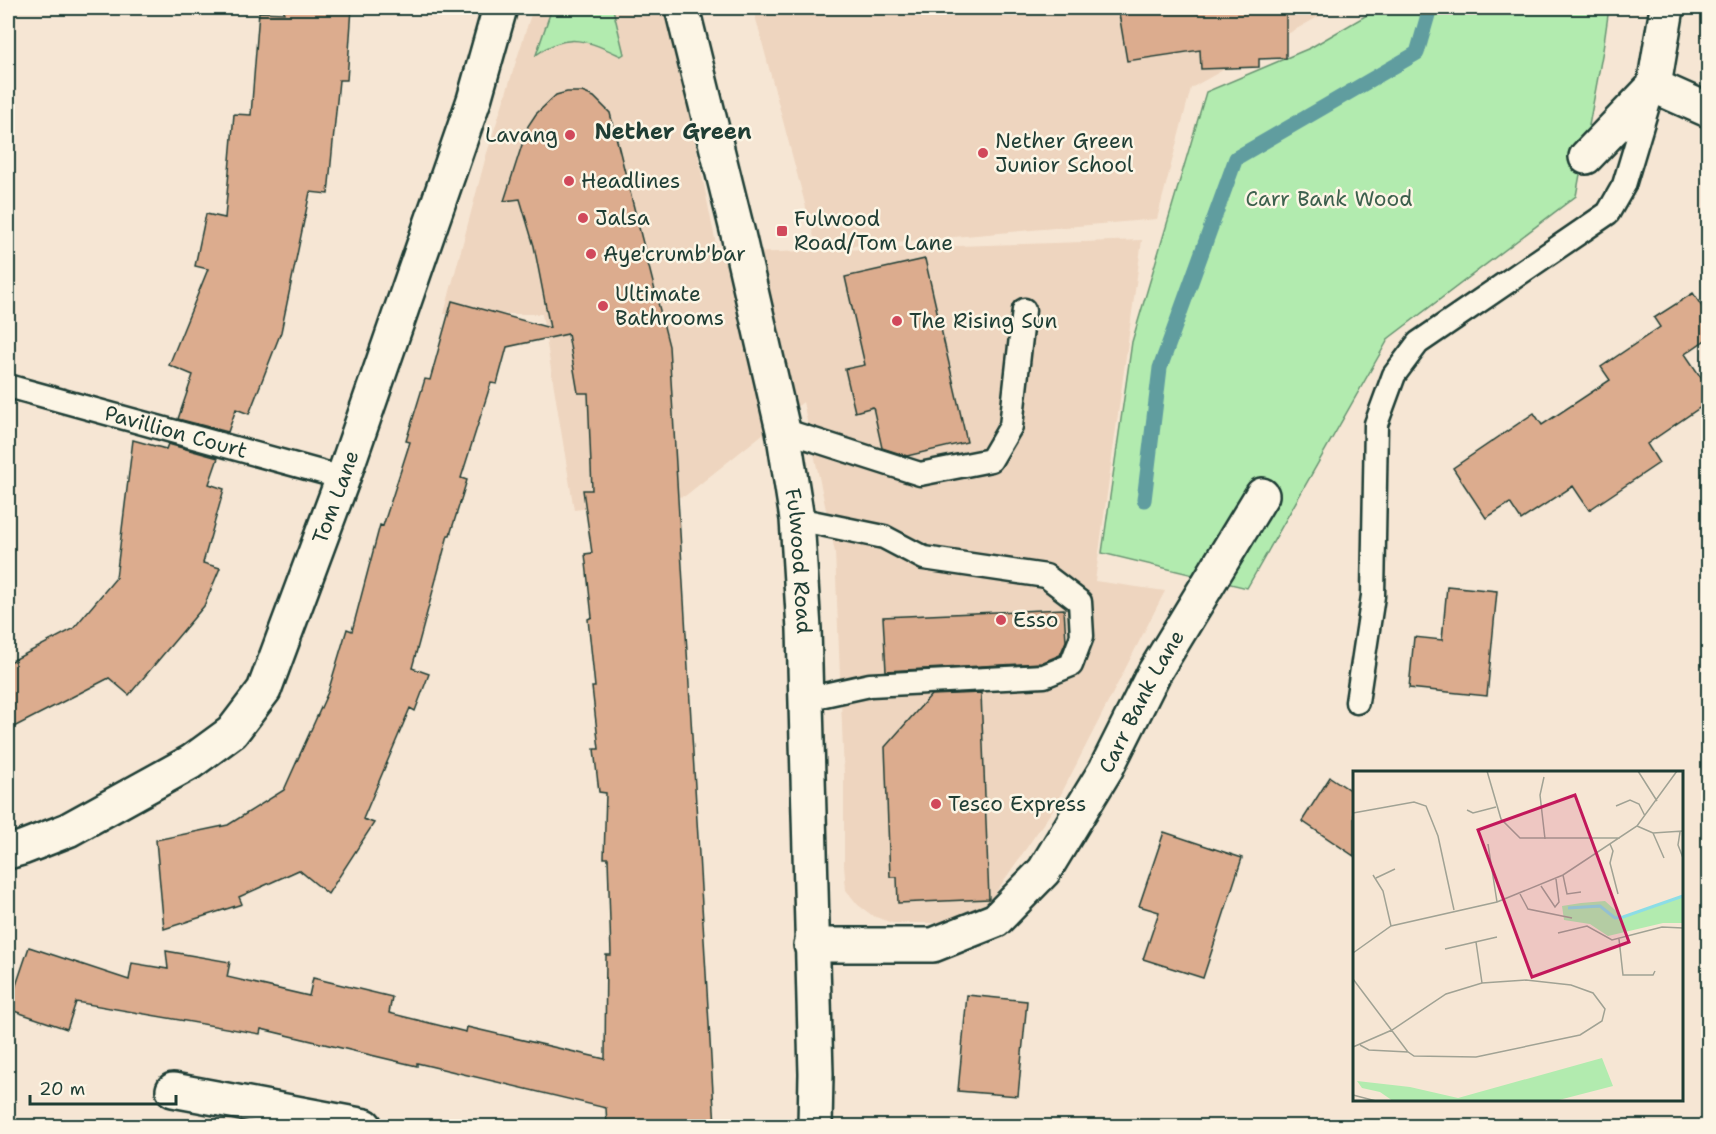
<svg xmlns="http://www.w3.org/2000/svg" width="1716" height="1134" viewBox="0 0 1716 1134" font-family="'Shantell Sans',sans-serif">
	<style>
		.built { fill: #eed5bf }
		.green { fill: #b2ebaf; stroke: #689472; stroke-width: 1.5 }
		.lines { fill: none; stroke-linecap: round; stroke-linejoin: round }
		.stream { stroke: #609d9f; stroke-width: 15 }
		.building { fill: #dcac8e; stroke: #1f3d34; stroke-width: 1.5 }
		.service-casing { stroke: #1f3d34; stroke-width: 27 }
		.minor-casing { stroke: #1f3d34; stroke-width: 38 }
		.tertiary-casing { stroke: #1f3d34; stroke-width: 38 }
		.service { stroke: #fcf5e5; stroke-width: 22 }
		.minor { stroke: #fcf5e5; stroke-width: 33 }
		.tertiary { stroke: #fcf5e5; stroke-width: 33 }
		.poi-dot { fill: #d1495b; stroke: #fcf5e5; stroke-width: 2 }
		.labels { text-anchor: middle; dominant-baseline: central; stroke-width: 5; stroke-linejoin: round; paint-order: stroke }
		.poi-label { font-size: 21px; fill: #1f3d34; stroke: #fcf5e5; text-anchor: start }
		.park-label { font-size: 21px; fill: #3c604d; stroke: #fcf5e5 }
		.street-label { font-size: 21px; fill: #1f3d34; stroke: #fcf5e5 }
		.neighbourhood-label { font-size: 22px; font-weight: bold; fill: #1f3d34; stroke: #fcf5e5 }
		.inset-river { fill: none; stroke: #8cdde6; stroke-width: 3 }
		.inset-road { fill: none; stroke: #a0a294; stroke-width: 1.5 }
		.view { fill: #c2185b; fill-opacity: 0.15; stroke: #c2185b; stroke-width: 3 }
		.inset-edge { fill: none; stroke: #1f3d34; stroke-width: 3 }
	</style>
	<rect width="100%" height="100%" fill="#f6e6d4"/>
	<filter id="ink" filterUnits="userSpaceOnUse"><feTurbulence type="fractalNoise" baseFrequency=".0167" numOctaves="2"/><feDisplacementMap in="SourceGraphic" scale="12" xChannelSelector="R" yChannelSelector="G"/><feConvolveMatrix kernelMatrix="1 2 1 2 8 2 1 2 1" color-interpolation-filters="sRGB"/></filter>
	<g filter="url(#ink)">
		<path class="built" d="M 533,8 L 668,8 L 718,254 L 1142,240 L 1095,581 L 1165,591 L 1054,808 L 985,908 L 943,923 L 892,923 L 873,916 L 858,905 L 846,890 L 844,865 L 844,775 L 835,552 L 803,402 L 685,496 L 574,510 L 542,314 L 444,314 L 486,156 Z
			M 753,8 L 1334,8 L 1191,88 L 1157,219 L 817,249 Z"/>
		<path class="green" d="M 552,8 L 613,9 L 624,54 L 621,56 C 589,41 567,31 536,55 Z
			M 1379,8 L 1609,8 L 1603,50 L 1576,196 L 1389,338 L 1247,588 L 1102,553 L 1132,342 L 1206,92 L 1310,48 Z"/>
		<g class="lines">
			<path class="stream" d="M 1144,500 L 1160,368 L 1236,158 L 1417,53 L 1430,8"/>
		</g>
		<path class="building" d="M 284,8 L 352,8 L 347,80 L 339,80 L 328,194 L 310,192 L 281,332 L 249,414 L 236,409 L 228,432 L 178,419 L 193,375 L 169,365 L 208,269 L 195,266 L 206,214 L 225,218 L 234,114 L 251,115 L 259,12 L 284,13 Z
			M 1118,8 L 1286,8 L 1286,58 L 1259,59 L 1259,67 L 1201,69 L 1200,50 L 1127,61 Z
			M 567,92 L 582,92 L 594,97 L 610,113 L 669,346 L 715,1126 L 607,1126 L 606,1108 L 417,1063 L 417,1066 L 261,1029 L 260,1034 L 76,1002 L 67,1029 L 8,1009 L 29,947 L 129,980 L 132,963 L 168,969 L 166,951 L 230,962 L 227,977 L 309,996 L 313,978 L 392,997 L 389,1013 L 466,1032 L 467,1027 L 605,1059 L 606,955 L 611,955 L 608,858 L 604,858 L 606,793 L 599,792 L 594,749 L 599,749 L 592,687 L 595,687 L 588,619 L 592,617 L 585,554 L 592,553 L 583,490 L 592,490 L 588,393 L 578,393 L 568,334 L 507,347 L 497,384 L 491,383 L 461,478 L 467,480 L 450,535 L 448,535 L 412,668 L 429,674 L 415,711 L 410,708 L 363,819 L 374,823 L 328,894 L 299,870 L 239,897 L 242,904 L 164,929 L 156,840 L 228,825 L 284,790 L 328,692 L 347,629 L 352,631 L 380,525 L 383,526 L 410,442 L 406,441 L 425,379 L 430,380 L 452,301 L 550,328 L 534,246 L 520,199 L 504,201 L 528,126 L 536,114 L 556,95 Z
			M 925,259 L 967,442 L 907,456 L 882,448 L 873,407 L 855,412 L 845,369 L 865,365 L 845,277 Z
			M 1693,293 L 1708,316 L 1708,338 L 1685,354 L 1708,388 L 1708,402 L 1647,444 L 1659,463 L 1589,510 L 1573,486 L 1521,520 L 1510,503 L 1486,518 L 1453,468 L 1534,413 L 1542,425 L 1610,380 L 1601,367 L 1660,327 L 1654,318 Z
			M 133,440 L 166,449 L 168,444 L 218,458 L 209,484 L 224,489 L 203,563 L 220,568 L 204,606 L 129,695 L 109,678 L 8,730 L 8,663 L 73,629 L 116,578 Z
			M 1447,586 L 1497,591 L 1487,696 L 1409,688 L 1414,637 L 1442,640 Z
			M 1064,609 L 1066,641 L 1060,655 L 1041,663 L 886,671 L 883,617 Z
			M 981,693 L 989,899 L 898,903 L 897,877 L 890,877 L 885,747 L 931,695 Z
			M 1330,777 L 1354,793 L 1354,856 L 1302,821 Z
			M 1164,832 L 1242,858 L 1203,978 L 1143,959 L 1159,912 L 1139,906 Z
			M 967,995 L 1027,1001 L 1018,1096 L 958,1091 Z"/>
		<g class="lines">
			<defs>
				<g id="service">
					<path id="s1" d="M 8,386 L 343,478"/>
					<path d="M 783,430 L 920,474 L 991,460 L 1011,426 L 1024,310"/>
					<path d="M 797,519 L 884,537 L 924,558 L 1046,576 L 1080,602 L 1082,636 L 1071,665 L 1044,676 L 870,685 L 806,699"/>
					<path d="M 1357,702 L 1373,596 L 1376,424 L 1394,375 L 1418,343 L 1608,213 L 1624,185 L 1652,92"/>
				</g>
				<g id="minor">
					<path d="M 1654,86 L 1708,110"/>
					<path d="M 1586,157 L 1654,86 L 1667,8"/>
					<path id="s2" d="M 8,852 L 22,848 L 68,830 L 191,762 L 232,732 L 264,690 L 343,478 L 474,100 L 500,8"/>
					<path id="s3" d="M 811,945 L 933,945 L 996,920 L 1044,871 L 1106,769 L 1154,673 L 1262,495"/>
					<path d="M 173,1090 L 365,1126"/>
				</g>
				<g id="tertiary">
					<path id="s4" d="M 682,8 L 738,234 L 783,430 L 797,519 L 804,629 L 816,1074 L 815,1126"/>
				</g>
			</defs>
			<use href="#service" class="service-casing"/>
			<use href="#minor" class="minor-casing"/>
			<use href="#tertiary" class="tertiary-casing"/>
			<use href="#service" class="service"/>
			<use href="#minor" class="minor"/>
			<use href="#tertiary" class="tertiary"/>
		</g>
	</g>
	<g class="poi-dot">
		<circle cx="570" cy="135" r="6"/>
		<circle cx="983" cy="153" r="6"/>
		<circle cx="569" cy="181" r="6"/>
		<circle cx="583" cy="218" r="6"/>
		<rect x="776" y="225" width="12" height="12" rx="3"/>
		<circle cx="591" cy="254" r="6"/>
		<circle cx="603" cy="306" r="6"/>
		<circle cx="897" cy="321" r="6"/>
		<circle cx="1001" cy="620" r="6"/>
		<circle cx="936" cy="804" r="6"/>
	</g>
	<g class="labels">
		<g class="poi-label">
			<text x="558" y="135" text-anchor="end">Lavang</text>
			<text x="995" y="141">Nether Green<tspan x="995" dy="24">Junior School</tspan></text>
			<text x="581" y="181">Headlines</text>
			<text x="595" y="218">Jalsa</text>
			<text x="794" y="219">Fulwood<tspan x="794" dy="24">Road/Tom Lane</tspan></text>
			<text x="603" y="254">Aye'crumb'bar</text>
			<text x="615" y="294">Ultimate<tspan x="615" dy="24">Bathrooms</tspan></text>
			<text x="909" y="321">The Rising Sun</text>
			<text x="1013" y="620">Esso</text>
			<text x="948" y="804">Tesco Express</text>
		</g>
		<g class="park-label">
			<text x="1329" y="199">Carr Bank Wood</text>
		</g>
		<g class="street-label">
			<text stroke="none"><textPath href="#s1" startOffset="174">Pavillion Court</textPath></text>
			<text stroke="none"><textPath href="#s2" startOffset="514">Tom Lane</textPath></text>
			<text stroke="none"><textPath href="#s4" startOffset="566">Fulwood Road</textPath></text>
			<text stroke="none"><textPath href="#s3" startOffset="454">Carr Bank Lane</textPath></text>
		</g>
		<g class="neighbourhood-label">
			<text x="673" y="131">Nether Green</text>
		</g>
	</g>
	<g transform="translate(1353 771)">
		<rect width="330" height="330" fill="#f6e6d4"/>
		<path d="M 330,125 L 330,152 L 310,152 L 255,165 L 237,153 L 211,149 L 209,135 L 228,132 L 252,130 L 270,146 ZM 249,287 L 260,315 L 202,330 L 40,330 L 27,321 L 9,317 L 4,310 L 57,316 L 105,327 Z" fill="#b2ebaf"/>
		<path class="inset-river" d="M 215,137 L 247,135 L 262,147 L 270,146 L 330,125"/>
		<path class="inset-road" d="M 134,0 L 148,48 L 167,67 L 267,67M 285,0 L 304,30M 191,6 L 187,24 L 192,68M 263,35 L 277,29 L 286,33 L 292,45M 114,39 L 120,42 L 143,36M 0,42 L 61,31 L 73,35 L 85,65 L 101,139M 284,55 L 300,62 L 330,60M 327,61 L 325,74 L 330,87M 300,62 L 311,87M 135,73 L 144,131M 257,73 L 260,80 L 257,92 L 265,123M 20,104 L 30,120 L 38,155M 210,104 L 214,123 L 228,121M 23,107 L 42,98M 188,115 L 202,136 L 206,131 L 203,108M 167,123 L 175,138 L 219,147M 205,162 L 234,155 L 259,169 L 309,156 L 330,157M 266,168 L 270,204 L 300,204 L 302,200M 123,171 L 129,212M 92,178 L 144,166M 0,182 L 38,155 L 144,131 L 210,104 L 284,55 L 324,0M 0,208 L 55,281M 0,276 L 39,259 L 93,223 L 129,212 L 173,209 L 218,214 L 240,222 L 252,238 L 249,250 L 227,264 L 123,286 L 61,285 L 55,281 L 16,279 L 7,274M 0,324 L 23,330"/>
		<path class="view" d="M 222,24 L 276,171 L 179,206 L 125,59 Z"/>
		<rect width="330" height="330" class="inset-edge"/>
	</g>
	<rect width="1716" height="1134" fill="none" stroke="#fcf5e5" stroke-width="30"/>
	<rect x="15" y="15" width="1686" height="1104" fill="none" stroke="#1f3d34" stroke-width="2" filter="url(#ink)"/>
	<path d="M30 1095v9h146v-9" fill="none" stroke="#1f3d34" stroke-width="3"/>
	<text x="39" y="1095" font-size="18" fill="#1f3d34" stroke="#fcf5e5" stroke-width="4.5" paint-order="stroke">20 m</text>
</svg>
